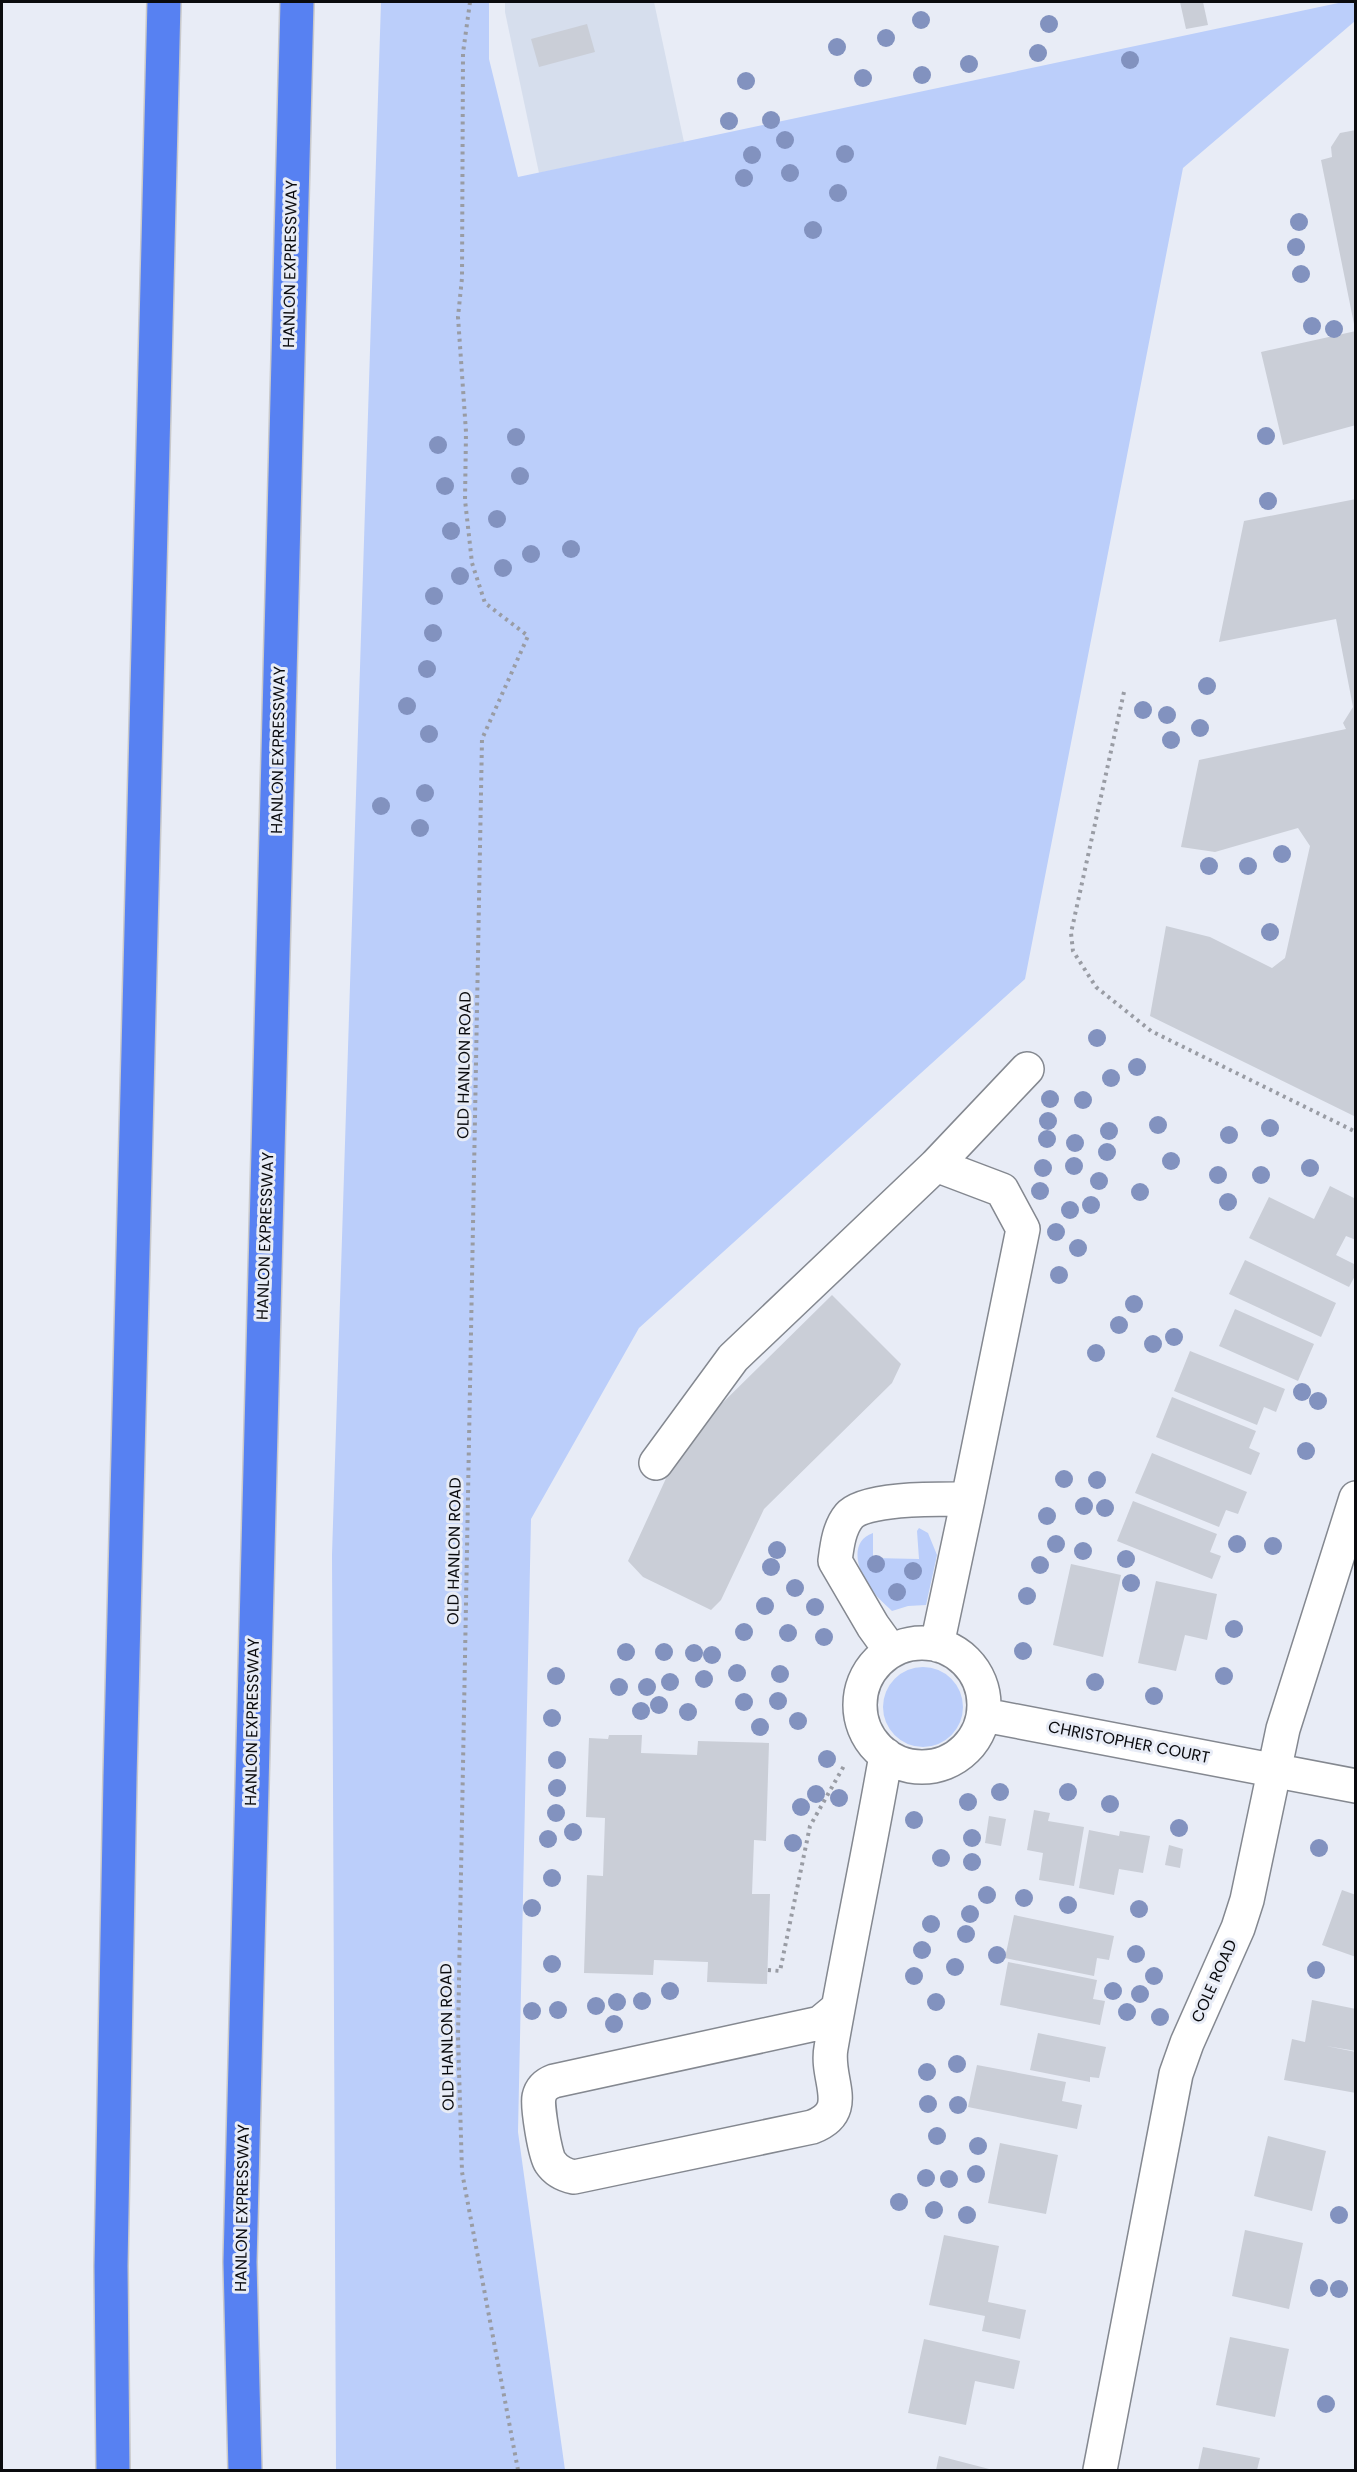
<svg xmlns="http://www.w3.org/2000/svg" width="1357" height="2472" viewBox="0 0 1357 2472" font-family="Poppins,sans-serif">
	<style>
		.built { fill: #d6deed }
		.green { fill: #bbcefa }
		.building { fill: #caced7 }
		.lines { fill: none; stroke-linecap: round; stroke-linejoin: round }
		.minor-casing { stroke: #848890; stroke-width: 36 }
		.highway-casing { stroke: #c9c9ca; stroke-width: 36 }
		.path { stroke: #999ca4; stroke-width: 4; stroke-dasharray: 3 4.5; stroke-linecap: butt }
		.minor { stroke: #fff; stroke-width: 33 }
		.highway { stroke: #5781f2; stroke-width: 33 }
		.tree { fill: #8292bf }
		.labels { text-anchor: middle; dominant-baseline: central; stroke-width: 6; stroke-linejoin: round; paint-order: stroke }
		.street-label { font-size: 16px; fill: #0a0b0e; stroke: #e8ecf6 }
	</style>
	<rect width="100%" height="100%" fill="#e8ecf6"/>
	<path class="built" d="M 505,2 L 654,2 L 684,142 L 539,173 L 505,12 Z"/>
	<path class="green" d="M 381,2 L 489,2 L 489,59 L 518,177 L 1343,2 L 1355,2 L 1355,21 L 1183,168 L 1025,979 L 639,1328 L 531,1519 L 518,2132 L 565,2470 L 336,2470 L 332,1555 Z
		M 919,1528 L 928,1533 L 937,1555 L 926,1605 L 908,1606 L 892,1611 C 884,1603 875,1596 869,1586 C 857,1570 849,1541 873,1533 L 873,1558 L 919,1559 L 917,1531 Z
		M883 1707a40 40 0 1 1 80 0a40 40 0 1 1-80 0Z"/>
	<path class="building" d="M 1180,2 L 1203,2 L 1208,25 L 1186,29 Z
		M 587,24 L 595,52 L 539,67 L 531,39 Z
		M 1356,130 L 1356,324 L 1354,324 L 1321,160 L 1332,157 L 1331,147 L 1340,133 Z
		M 1356,331 L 1356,425 L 1283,445 L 1261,352 Z
		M 1356,499 L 1356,1117 L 1150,1016 L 1166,926 L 1210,937 L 1272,968 L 1285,958 L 1310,846 L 1298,828 L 1215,852 L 1181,847 L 1199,760 L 1346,729 L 1343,723 L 1353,707 L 1336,619 L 1219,642 L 1244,521 Z
		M 1330,1186 L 1356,1199 L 1356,1240 L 1346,1236 L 1336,1255 L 1356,1265 L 1356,1274 L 1349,1287 L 1249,1238 L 1269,1197 L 1314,1219 Z
		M 1245,1260 L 1336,1303 L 1321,1337 L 1229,1294 Z
		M 832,1295 L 901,1364 L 892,1383 L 764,1509 L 721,1600 L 711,1610 L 643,1577 L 628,1561 L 680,1448 L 696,1429 Z
		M 1235,1309 L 1314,1344 L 1298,1381 L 1219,1346 Z
		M 1190,1351 L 1285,1389 L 1276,1412 L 1264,1407 L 1257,1425 L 1174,1391 Z
		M 1172,1397 L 1256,1431 L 1249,1448 L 1260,1453 L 1251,1475 L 1156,1437 Z
		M 1152,1453 L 1247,1492 L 1238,1514 L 1226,1510 L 1219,1527 L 1135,1493 Z
		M 1133,1501 L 1217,1534 L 1210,1552 L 1221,1556 L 1212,1579 L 1117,1541 Z
		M 1071,1564 L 1121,1575 L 1103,1657 L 1053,1645 Z
		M 1156,1581 L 1217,1594 L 1207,1640 L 1185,1635 L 1176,1671 L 1138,1663 Z
		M 609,1735 L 642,1735 L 641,1753 L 697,1755 L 698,1741 L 769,1743 L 766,1841 L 754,1840 L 752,1894 L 770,1894 L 767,1984 L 707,1982 L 708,1962 L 654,1960 L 653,1975 L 584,1973 L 587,1875 L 603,1876 L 605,1818 L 586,1817 L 589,1738 L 608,1739 Z
		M 1034,1810 L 1050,1813 L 1048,1821 L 1084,1827 L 1074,1886 L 1039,1880 L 1043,1853 L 1027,1850 Z
		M 989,1816 L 1006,1819 L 1001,1846 L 985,1843 Z
		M 1089,1830 L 1119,1836 L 1120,1831 L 1150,1836 L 1143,1873 L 1119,1869 L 1114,1895 L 1079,1888 Z
		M 1169,1845 L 1183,1849 L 1180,1868 L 1165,1865 Z
		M 1342,1890 L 1356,1895 L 1356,1957 L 1322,1945 Z
		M 1014,1915 L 1114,1936 L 1109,1960 L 1097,1958 L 1094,1976 L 1005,1958 Z
		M 1008,1962 L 1097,1980 L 1093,1999 L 1105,2001 L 1100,2025 L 1000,2005 Z
		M 1312,2000 L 1356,2009 L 1356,2051 L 1326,2046 L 1356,2052 L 1356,2093 L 1284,2080 L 1292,2039 L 1305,2042 Z
		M 1038,2033 L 1106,2047 L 1099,2078 L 1090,2077 L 1090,2082 L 1030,2070 Z
		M 977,2065 L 1066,2082 L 1062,2101 L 1082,2105 L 1077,2129 L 968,2107 Z
		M 1268,2136 L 1326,2151 L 1312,2211 L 1254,2196 Z
		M 1000,2143 L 1058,2155 L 1046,2214 L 988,2203 Z
		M 1245,2230 L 1303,2243 L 1289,2309 L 1232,2296 Z
		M 944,2235 L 999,2246 L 988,2302 L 1026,2310 L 1020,2339 L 982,2331 L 985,2316 L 929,2305 Z
		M 1230,2337 L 1289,2349 L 1275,2417 L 1216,2405 Z
		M 924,2339 L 1020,2361 L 1014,2389 L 975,2381 L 966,2425 L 908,2413 Z
		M 1203,2447 L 1260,2458 L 1257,2470 L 1198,2470 Z
		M 939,2456 L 993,2470 L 936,2470 Z"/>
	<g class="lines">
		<defs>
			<path id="minor" d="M 656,1463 L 733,1358 L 936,1165
				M 968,1499 L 1023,1229 L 1002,1190 L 936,1165 L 1027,1069
				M860 1705a62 62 0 1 1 124 0a62 62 0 1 1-124 0Z
				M 891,1651 L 873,1626 L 835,1561 C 837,1546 839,1528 849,1516 C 864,1497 944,1499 968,1499 L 937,1645
				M 984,1715 L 1356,1786
				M 838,2008 L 820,2023 L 554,2081 C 546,2084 541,2088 539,2097 C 537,2106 545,2155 550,2162 C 556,2171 564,2175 574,2177 L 812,2127 C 854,2111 825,2080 831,2048 C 848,1950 869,1853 886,1755
				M 1100,2470 L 1176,2074 L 1187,2043 L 1238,1928 L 1247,1900 L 1283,1729 L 1356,1498"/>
			<path id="highway" d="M 113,2470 L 111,2266 L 120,1778 L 164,2
				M 245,2470 L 240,2262 L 297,2"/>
		</defs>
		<use href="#minor" class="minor-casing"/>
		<use href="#highway" class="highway-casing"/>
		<path class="path" d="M 470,2 L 463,53 L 462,278 L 458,317 L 466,432 L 465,500 L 472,563 L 485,603 L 528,636 L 482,739 L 458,2035 L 462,2172 L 518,2470
			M 1124,692 L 1071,933 L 1073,951 L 1096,987 L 1151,1031 L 1356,1132
			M 768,1970 L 780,1971 L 810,1826 L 845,1764"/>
		<use href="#minor" class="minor"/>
		<use href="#highway" class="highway"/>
	</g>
	<g class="tree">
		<circle cx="921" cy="20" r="9"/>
		<circle cx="1049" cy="24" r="9"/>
		<circle cx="886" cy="38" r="9"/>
		<circle cx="837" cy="47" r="9"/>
		<circle cx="1038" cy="53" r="9"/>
		<circle cx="1130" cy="60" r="9"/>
		<circle cx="969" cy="64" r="9"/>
		<circle cx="922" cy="75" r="9"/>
		<circle cx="863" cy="78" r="9"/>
		<circle cx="746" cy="81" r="9"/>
		<circle cx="771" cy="120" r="9"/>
		<circle cx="729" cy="121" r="9"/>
		<circle cx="785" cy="140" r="9"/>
		<circle cx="845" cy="154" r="9"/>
		<circle cx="752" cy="155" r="9"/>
		<circle cx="790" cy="173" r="9"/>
		<circle cx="744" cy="178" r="9"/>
		<circle cx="838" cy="193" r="9"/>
		<circle cx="1299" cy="222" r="9"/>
		<circle cx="813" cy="230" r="9"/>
		<circle cx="1296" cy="247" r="9"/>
		<circle cx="1301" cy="274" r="9"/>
		<circle cx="1312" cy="326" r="9"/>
		<circle cx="1334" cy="329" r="9"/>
		<circle cx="1266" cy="436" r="9"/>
		<circle cx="516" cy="437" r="9"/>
		<circle cx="438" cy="445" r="9"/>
		<circle cx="520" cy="476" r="9"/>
		<circle cx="445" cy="486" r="9"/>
		<circle cx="1268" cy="501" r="9"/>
		<circle cx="497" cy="519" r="9"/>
		<circle cx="451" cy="531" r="9"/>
		<circle cx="571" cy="549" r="9"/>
		<circle cx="531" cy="554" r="9"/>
		<circle cx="503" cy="568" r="9"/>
		<circle cx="460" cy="576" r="9"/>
		<circle cx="434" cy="596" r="9"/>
		<circle cx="433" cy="633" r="9"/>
		<circle cx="427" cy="669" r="9"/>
		<circle cx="1207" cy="686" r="9"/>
		<circle cx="407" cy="706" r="9"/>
		<circle cx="1143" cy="710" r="9"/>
		<circle cx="1167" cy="715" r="9"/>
		<circle cx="1200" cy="728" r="9"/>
		<circle cx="429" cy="734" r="9"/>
		<circle cx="1171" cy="740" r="9"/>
		<circle cx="425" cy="793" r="9"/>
		<circle cx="381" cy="806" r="9"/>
		<circle cx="420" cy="828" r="9"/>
		<circle cx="1282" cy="854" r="9"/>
		<circle cx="1209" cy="866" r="9"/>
		<circle cx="1248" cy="866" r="9"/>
		<circle cx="1270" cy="932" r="9"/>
		<circle cx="1097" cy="1038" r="9"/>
		<circle cx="1137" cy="1067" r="9"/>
		<circle cx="1111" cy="1078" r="9"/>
		<circle cx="1050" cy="1099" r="9"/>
		<circle cx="1083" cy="1100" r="9"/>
		<circle cx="1048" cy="1121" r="9"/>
		<circle cx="1158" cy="1125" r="9"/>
		<circle cx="1270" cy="1128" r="9"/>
		<circle cx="1109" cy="1131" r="9"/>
		<circle cx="1229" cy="1135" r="9"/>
		<circle cx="1047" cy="1139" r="9"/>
		<circle cx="1075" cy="1143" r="9"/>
		<circle cx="1107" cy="1152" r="9"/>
		<circle cx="1171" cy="1161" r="9"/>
		<circle cx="1074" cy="1166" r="9"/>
		<circle cx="1043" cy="1168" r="9"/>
		<circle cx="1310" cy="1168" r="9"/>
		<circle cx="1218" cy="1175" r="9"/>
		<circle cx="1261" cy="1175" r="9"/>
		<circle cx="1099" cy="1181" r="9"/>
		<circle cx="1040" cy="1191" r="9"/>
		<circle cx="1140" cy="1192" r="9"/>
		<circle cx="1228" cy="1202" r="9"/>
		<circle cx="1091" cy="1205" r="9"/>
		<circle cx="1070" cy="1210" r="9"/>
		<circle cx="1056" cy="1232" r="9"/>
		<circle cx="1078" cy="1248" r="9"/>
		<circle cx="1059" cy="1275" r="9"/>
		<circle cx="1134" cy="1304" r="9"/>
		<circle cx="1119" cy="1325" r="9"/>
		<circle cx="1174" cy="1337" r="9"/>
		<circle cx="1153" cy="1344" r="9"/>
		<circle cx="1096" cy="1353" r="9"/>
		<circle cx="1302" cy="1392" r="9"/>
		<circle cx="1318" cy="1401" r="9"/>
		<circle cx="1306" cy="1451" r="9"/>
		<circle cx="1064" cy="1479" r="9"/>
		<circle cx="1097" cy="1480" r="9"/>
		<circle cx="1084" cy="1506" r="9"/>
		<circle cx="1105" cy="1508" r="9"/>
		<circle cx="1047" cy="1516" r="9"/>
		<circle cx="1056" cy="1544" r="9"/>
		<circle cx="1237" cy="1544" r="9"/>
		<circle cx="1273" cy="1546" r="9"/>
		<circle cx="777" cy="1550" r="9"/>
		<circle cx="1083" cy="1551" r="9"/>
		<circle cx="1126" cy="1559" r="9"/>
		<circle cx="876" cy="1564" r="9"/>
		<circle cx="1040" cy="1565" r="9"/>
		<circle cx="771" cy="1567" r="9"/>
		<circle cx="913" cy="1571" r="9"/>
		<circle cx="1131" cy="1583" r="9"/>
		<circle cx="795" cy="1588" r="9"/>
		<circle cx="897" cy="1592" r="9"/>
		<circle cx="1027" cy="1596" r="9"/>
		<circle cx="765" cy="1606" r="9"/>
		<circle cx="815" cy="1607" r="9"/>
		<circle cx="1234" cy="1629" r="9"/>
		<circle cx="744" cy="1632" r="9"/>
		<circle cx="788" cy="1633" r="9"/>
		<circle cx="824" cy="1637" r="9"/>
		<circle cx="1023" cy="1651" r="9"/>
		<circle cx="626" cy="1652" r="9"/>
		<circle cx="664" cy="1652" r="9"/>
		<circle cx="694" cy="1653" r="9"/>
		<circle cx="712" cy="1655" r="9"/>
		<circle cx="737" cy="1673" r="9"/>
		<circle cx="780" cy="1674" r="9"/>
		<circle cx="556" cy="1676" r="9"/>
		<circle cx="1224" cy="1676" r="9"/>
		<circle cx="704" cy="1679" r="9"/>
		<circle cx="670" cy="1682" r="9"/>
		<circle cx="1095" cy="1682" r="9"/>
		<circle cx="619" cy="1687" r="9"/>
		<circle cx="647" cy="1687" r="9"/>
		<circle cx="1154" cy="1696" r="9"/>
		<circle cx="778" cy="1701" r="9"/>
		<circle cx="744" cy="1702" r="9"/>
		<circle cx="659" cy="1705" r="9"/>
		<circle cx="641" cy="1711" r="9"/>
		<circle cx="688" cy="1712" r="9"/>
		<circle cx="552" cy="1718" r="9"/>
		<circle cx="798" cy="1721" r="9"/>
		<circle cx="760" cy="1727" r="9"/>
		<circle cx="827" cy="1759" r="9"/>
		<circle cx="557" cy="1760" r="9"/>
		<circle cx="557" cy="1788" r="9"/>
		<circle cx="1000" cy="1792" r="9"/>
		<circle cx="1068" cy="1792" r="9"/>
		<circle cx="816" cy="1794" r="9"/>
		<circle cx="839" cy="1798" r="9"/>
		<circle cx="968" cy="1802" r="9"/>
		<circle cx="1110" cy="1804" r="9"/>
		<circle cx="801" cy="1807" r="9"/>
		<circle cx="556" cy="1813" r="9"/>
		<circle cx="914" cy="1820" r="9"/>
		<circle cx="1179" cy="1828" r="9"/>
		<circle cx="573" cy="1832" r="9"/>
		<circle cx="972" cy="1838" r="9"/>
		<circle cx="548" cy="1839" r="9"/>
		<circle cx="793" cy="1843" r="9"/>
		<circle cx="1319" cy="1848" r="9"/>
		<circle cx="941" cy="1858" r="9"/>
		<circle cx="972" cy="1862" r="9"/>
		<circle cx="552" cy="1878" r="9"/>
		<circle cx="987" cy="1895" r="9"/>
		<circle cx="1024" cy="1898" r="9"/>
		<circle cx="1068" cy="1905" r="9"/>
		<circle cx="532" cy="1908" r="9"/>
		<circle cx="1139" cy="1909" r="9"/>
		<circle cx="970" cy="1914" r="9"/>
		<circle cx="931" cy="1924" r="9"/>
		<circle cx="966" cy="1934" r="9"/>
		<circle cx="922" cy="1950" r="9"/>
		<circle cx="1136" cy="1954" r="9"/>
		<circle cx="997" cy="1955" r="9"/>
		<circle cx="552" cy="1964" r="9"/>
		<circle cx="955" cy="1967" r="9"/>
		<circle cx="1316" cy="1970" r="9"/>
		<circle cx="914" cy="1976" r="9"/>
		<circle cx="1154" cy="1976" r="9"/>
		<circle cx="670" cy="1991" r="9"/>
		<circle cx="1113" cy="1991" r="9"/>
		<circle cx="1140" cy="1994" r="9"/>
		<circle cx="642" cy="2001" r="9"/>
		<circle cx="617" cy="2002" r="9"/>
		<circle cx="936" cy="2002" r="9"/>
		<circle cx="596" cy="2006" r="9"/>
		<circle cx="558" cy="2010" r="9"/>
		<circle cx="532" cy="2011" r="9"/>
		<circle cx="1127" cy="2012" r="9"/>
		<circle cx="1160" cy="2017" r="9"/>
		<circle cx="614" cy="2024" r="9"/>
		<circle cx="957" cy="2064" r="9"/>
		<circle cx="927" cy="2072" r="9"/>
		<circle cx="928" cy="2104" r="9"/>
		<circle cx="958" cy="2105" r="9"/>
		<circle cx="937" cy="2136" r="9"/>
		<circle cx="978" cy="2146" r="9"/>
		<circle cx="976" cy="2174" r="9"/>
		<circle cx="926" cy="2178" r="9"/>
		<circle cx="949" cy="2179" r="9"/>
		<circle cx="899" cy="2202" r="9"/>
		<circle cx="934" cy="2210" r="9"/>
		<circle cx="967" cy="2215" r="9"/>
		<circle cx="1339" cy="2215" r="9"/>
		<circle cx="1319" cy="2288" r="9"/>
		<circle cx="1339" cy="2289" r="9"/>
		<circle cx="1326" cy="2404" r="9"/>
	</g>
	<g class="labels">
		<g class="street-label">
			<text transform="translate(290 264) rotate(-89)">HANLON EXPRESSWAY</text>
			<text transform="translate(278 750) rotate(-89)">HANLON EXPRESSWAY</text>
			<text transform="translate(464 1065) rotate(-89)">OLD HANLON ROAD</text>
			<text transform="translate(265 1236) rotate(-88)">HANLON EXPRESSWAY</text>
			<text transform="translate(454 1551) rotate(-89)">OLD HANLON ROAD</text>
			<text transform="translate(252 1722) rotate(-89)">HANLON EXPRESSWAY</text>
			<text transform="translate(1129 1742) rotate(11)">CHRISTOPHER COURT</text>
			<text transform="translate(1214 1981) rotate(-66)">COLE ROAD</text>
			<text transform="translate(447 2037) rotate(-91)">OLD HANLON ROAD</text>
			<text transform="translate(242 2208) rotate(-89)">HANLON EXPRESSWAY</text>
		</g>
	</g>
	<rect width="1357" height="2472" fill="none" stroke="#0a0b0e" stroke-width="6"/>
</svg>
